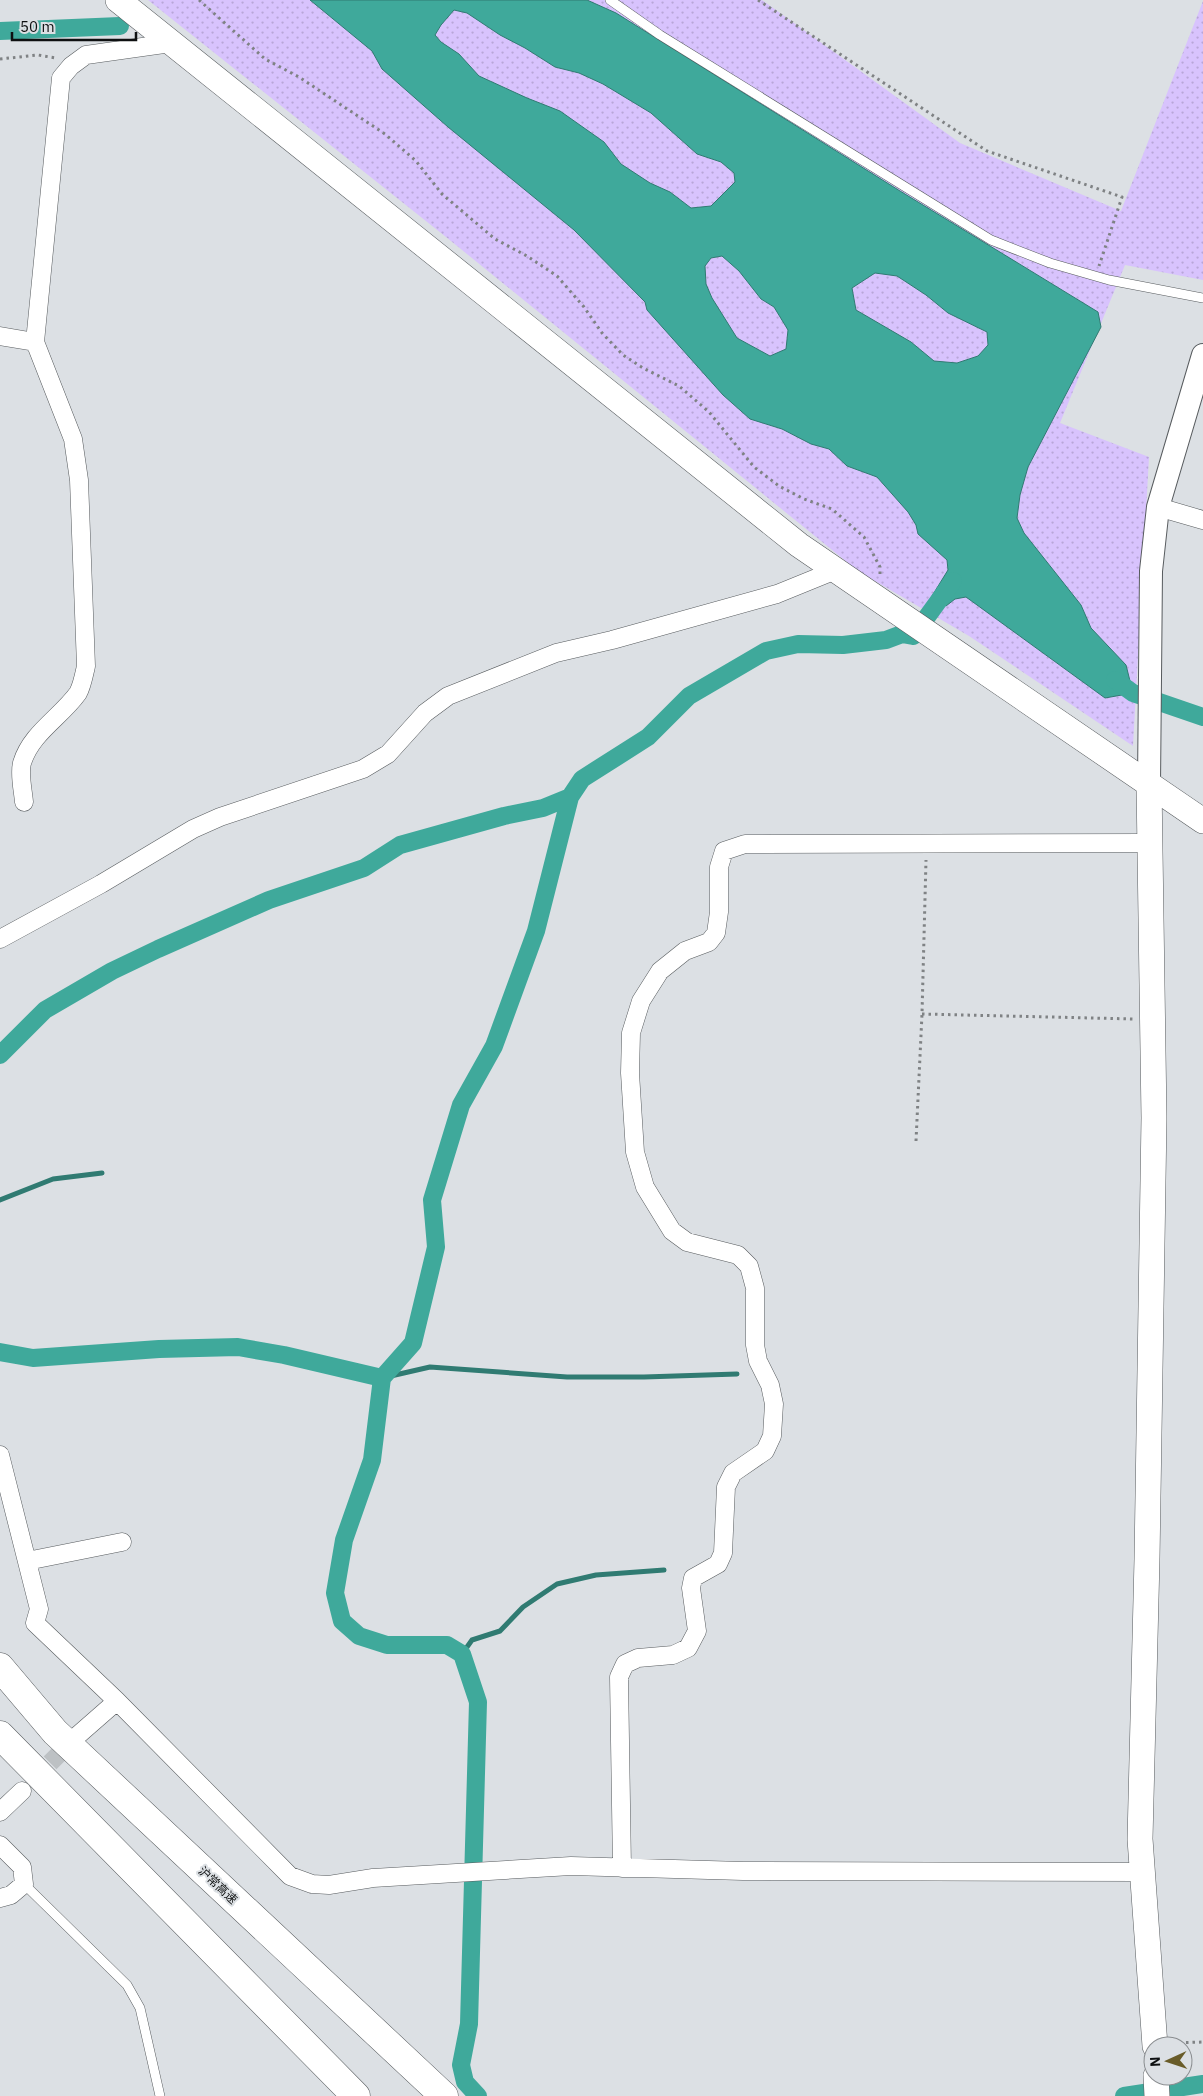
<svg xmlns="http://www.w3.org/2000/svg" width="1203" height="2096" viewBox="0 0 1203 2096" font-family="'IBM Plex Sans','Noto Sans SC',sans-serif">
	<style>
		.park { fill: url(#park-dots) }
		.water { fill: #3fa99b; stroke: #307b72; fill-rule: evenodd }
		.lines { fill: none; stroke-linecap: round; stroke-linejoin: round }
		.stream { stroke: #307b72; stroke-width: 5 }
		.canal { stroke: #3fa99b; stroke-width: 18 }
		.minor-tunnel { stroke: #bdc1c4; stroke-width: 18; stroke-dasharray: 18 9; stroke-linecap: butt }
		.service-casing { stroke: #575b5e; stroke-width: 10 }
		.minor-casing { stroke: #575b5e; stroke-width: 19 }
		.tertiary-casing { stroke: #575b5e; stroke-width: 24 }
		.secondary-casing { stroke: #575b5e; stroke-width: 26 }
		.motorway-casing { stroke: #575b5e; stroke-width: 29 }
		.path { stroke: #7f8284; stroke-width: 3; stroke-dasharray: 2.5 4; stroke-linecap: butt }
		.service { stroke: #fff; stroke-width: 9 }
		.minor { stroke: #fff; stroke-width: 18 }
		.tertiary { stroke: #fff; stroke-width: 22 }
		.secondary { stroke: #fff; stroke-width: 25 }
		.motorway { stroke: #fff; stroke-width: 28 }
		.labels { text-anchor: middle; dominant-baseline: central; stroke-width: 4; stroke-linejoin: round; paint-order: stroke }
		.street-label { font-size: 12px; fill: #0e1011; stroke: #dce0e4 }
	</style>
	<defs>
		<pattern id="park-dots" width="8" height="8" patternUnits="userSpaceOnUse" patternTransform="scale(1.25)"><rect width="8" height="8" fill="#d8c3fd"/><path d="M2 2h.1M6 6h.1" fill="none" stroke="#b8a6d8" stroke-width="1.8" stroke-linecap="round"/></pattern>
	</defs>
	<rect width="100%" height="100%" fill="#dce0e4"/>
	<path class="park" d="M 148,0 L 762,0 L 960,143 L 1121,211 L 1203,1 L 1203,280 L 1125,265 L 1060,423 L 1149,457 L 1133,746 L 969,636 L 858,571 L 446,237 Z"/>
	<path class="water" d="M 310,0 L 587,0 L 616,13 L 900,191 L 1098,312 L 1101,327 L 1028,467 L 1020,495 L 1017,518 L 1024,533 L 1081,605 L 1091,628 L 1126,665 L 1133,693 L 1105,698 L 966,597 L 955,599 L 946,606 L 932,596 L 948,570 L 947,560 L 918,534 L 916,525 L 908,512 L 877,477 L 847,466 L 829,449 L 811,444 L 782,429 L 750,419 L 723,395 L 647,310 L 645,302 L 574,230 L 448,127 L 382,69 L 372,51 ZM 454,10 L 467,13 L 500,35 L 525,48 L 555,67 L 579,73 L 603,84 L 651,113 L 697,154 L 721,162 L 734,173 L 735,182 L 711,206 L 691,208 L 670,192 L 650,183 L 621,164 L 604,142 L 560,111 L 527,98 L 479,76 L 459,54 L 441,42 L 435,35 L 441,25 ZM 722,256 L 739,271 L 761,299 L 774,307 L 788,330 L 786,349 L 770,356 L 737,338 L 712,298 L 706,284 L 705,266 L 711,258 ZM 875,273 L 897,276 L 926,295 L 948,313 L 987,332 L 988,345 L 978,356 L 957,363 L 934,361 L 911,342 L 856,310 L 852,288 Z"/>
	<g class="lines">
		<path class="stream" d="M 0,1200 L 53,1179 L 102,1173
			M 382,1378 L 430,1367 L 567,1377 L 644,1377 L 737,1374
			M 462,1654 L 472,1640 L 500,1631 L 523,1607 L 557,1584 L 596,1575 L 664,1570"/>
		<path class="canal" d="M 0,31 L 120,26
			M 1115,680 L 1133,693 L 1203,717
			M 0,1055 L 45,1010 L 112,971 L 158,949 L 269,900 L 364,868 L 400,845 L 504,816 L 543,808 L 570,797
			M 0,1352 L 33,1358 L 159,1349 L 238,1347 L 284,1355 L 382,1378 L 372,1460 L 344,1540 L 335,1593 L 342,1621 L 359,1636 L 387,1645 L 447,1645 L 462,1654 L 478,1702 L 469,2024 L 461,2065 L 465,2082 L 478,2096
			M 382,1378 L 413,1343 L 436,1247 L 432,1200 L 461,1105 L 494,1046 L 536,931 L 570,797 L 582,779 L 648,737 L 689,696 L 766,651 L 798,644 L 843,645 L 886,640 L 902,634 L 913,636 L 953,581
			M 1124,2096 L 1203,2084"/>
		<path class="minor-tunnel" d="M 31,1782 L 75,1738"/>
		<defs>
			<path id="service" d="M 610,0 L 660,35 L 991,240 L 1050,263 L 1109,280 L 1203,298
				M 24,1884 L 127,1985 L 140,2008 L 160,2096"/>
			<path id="minor" d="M 0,336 L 35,342 L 61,78 L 71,66 L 86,55 L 171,43
				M 1158,507 L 1203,520
				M 24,802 C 23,790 19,774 22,763 C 31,733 61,717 78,693 C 82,686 84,675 86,666 L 79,480 L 73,439 L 35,342
				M 0,939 L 101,884 L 193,829 L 220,817 L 363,769 L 388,754 L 425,713 L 448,696 L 556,653 L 612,640 L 777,594 L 836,570
				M 0,1455 L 39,1609 L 35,1623 L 117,1701
				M 27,1561 L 122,1542
				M 77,1736 L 117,1701 L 290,1876 L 312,1884 L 329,1885 L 373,1878 L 571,1866 L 743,1871 L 1143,1872
				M 0,1812 L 22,1791
				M 0,1845 L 22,1867 L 24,1884 L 11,1895 L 0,1898
				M 622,1868 L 619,1677 L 625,1664 L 638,1658 L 673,1655 L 688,1648 L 697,1631 L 691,1588 L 693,1578 L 718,1564 L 723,1553 L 726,1487 L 733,1473 L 765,1451 L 772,1436 L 774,1404 L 770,1385 L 758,1361 L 755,1345 L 755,1288 L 749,1266 L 738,1255 L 687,1242 L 672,1231 L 645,1187 L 635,1152 L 630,1073 L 631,1033 L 641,1001 L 660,971 L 685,951 L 709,942 L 716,933 L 719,912 L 719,867 L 724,851 L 745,844 L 1150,843"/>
			<path id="tertiary" d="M 1149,784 L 1151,571 L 1158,507 L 1203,355"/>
			<path id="secondary" d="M 118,0 L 799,545 L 1203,821
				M 1149,784 L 1154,1118 L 1147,1559 L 1140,1839 L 1155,2046
				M 1156,2076 L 1157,2096"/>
			<path id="motorway" d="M 0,1667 L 55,1732 L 444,2096
				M 0,1735 L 356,2096"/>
		</defs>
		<use href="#service" class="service-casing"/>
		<use href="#minor" class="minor-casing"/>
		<use href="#tertiary" class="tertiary-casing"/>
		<use href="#secondary" class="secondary-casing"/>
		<use href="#motorway" class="motorway-casing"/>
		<path class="path" d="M 199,0 L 265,59 L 299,77 L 385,134 L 416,161 L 442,194 L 495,239 L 527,256 L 557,276 L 584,307 L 602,333 L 623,355 L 643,368 L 679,386 L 709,412 L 754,467 L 779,486 L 804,499 L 832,509 L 864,537 L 880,567 L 880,575
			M 758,0 L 987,151 L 1122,197 L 1099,266
			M 0,59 L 38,55 L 56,58
			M 922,1014 L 1134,1019
			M 916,1141 L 922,1014 L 926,860
			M 1173,2043 L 1203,2042"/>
		<use href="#service" class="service"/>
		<use href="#minor" class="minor"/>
		<use href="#tertiary" class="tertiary"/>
		<use href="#secondary" class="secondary"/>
		<use href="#motorway" class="motorway"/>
	</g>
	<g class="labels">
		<g class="street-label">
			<text transform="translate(218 1885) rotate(43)">沪常高速</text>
		</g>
	</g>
	<g transform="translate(1168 2061) rotate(267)"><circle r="24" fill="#dce0e4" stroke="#8a8d90"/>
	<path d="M0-4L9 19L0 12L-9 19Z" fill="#695c29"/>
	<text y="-8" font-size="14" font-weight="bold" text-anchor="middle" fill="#0e1011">N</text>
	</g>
	<path d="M12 32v8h124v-8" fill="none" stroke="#0e1011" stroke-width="2.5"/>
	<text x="20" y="32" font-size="15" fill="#0e1011" stroke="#dce0e4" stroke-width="4" paint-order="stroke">50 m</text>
</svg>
